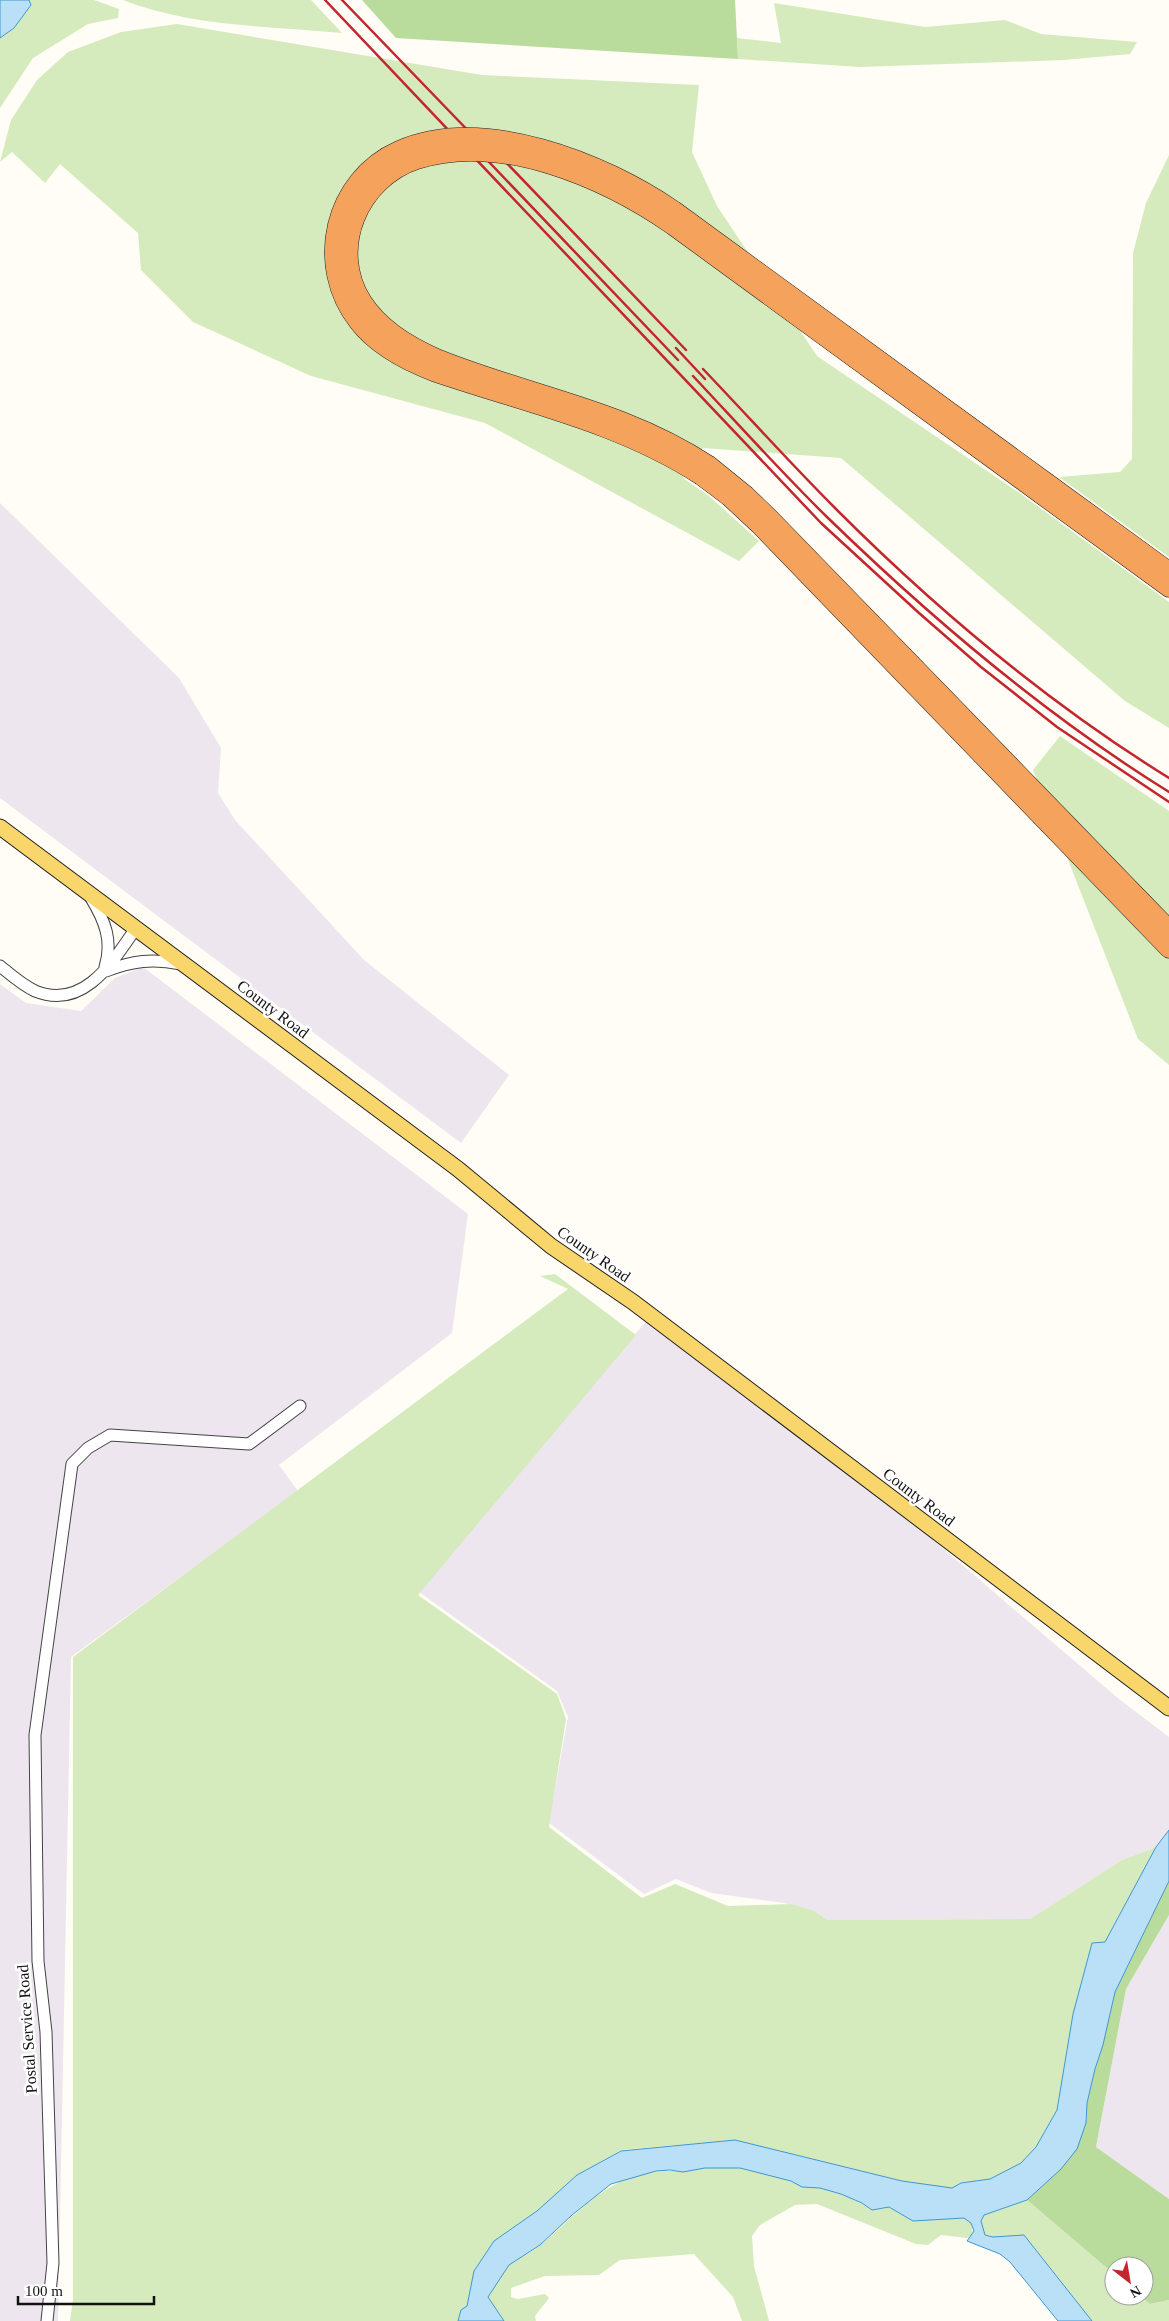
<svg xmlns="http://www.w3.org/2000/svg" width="1169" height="2321" viewBox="0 0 1169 2321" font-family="'Times New Roman',serif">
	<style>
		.industrial { fill: #eee6ef }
		.green { fill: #d5ebbd }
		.forest { fill: #b9dc9c }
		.water { fill: #b9e0f7; stroke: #3f96cf }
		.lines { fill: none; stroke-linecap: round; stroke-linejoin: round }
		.minor-casing { stroke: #444; stroke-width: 13 }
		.major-casing { stroke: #222; stroke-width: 17 }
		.highway-casing { stroke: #222; stroke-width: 19 }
		.minor { stroke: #fff; stroke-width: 11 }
		.major { stroke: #f9d66b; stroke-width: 15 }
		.highway { stroke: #f5a25d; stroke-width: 18 }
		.rail { stroke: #c4262e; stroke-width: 2.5 }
		.highway-bridge-casing { stroke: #222; stroke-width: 19; stroke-linecap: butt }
		.highway-bridge { stroke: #f5a25d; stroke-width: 18 }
		.labels { text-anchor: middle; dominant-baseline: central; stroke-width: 5; stroke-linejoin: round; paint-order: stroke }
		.street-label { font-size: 16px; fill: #111; stroke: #fff }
	</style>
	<rect width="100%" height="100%" fill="#fffdf5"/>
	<path class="industrial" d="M 0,503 L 179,678 L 221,748 L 218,793 L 235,820 L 364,960 L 509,1075 L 461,1143 L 0,798 Z
		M 143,967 L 468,1214 L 452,1333 L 279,1465 L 298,1491 L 71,1657 L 58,2321 L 0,2321 L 0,984 L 26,1003 L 81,1011 L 115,978 Z
		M 647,1320 L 912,1522 L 1119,1699 L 1169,1737 L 1169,1830 L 1156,1847 L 1122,1860 L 1030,1919 L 827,1920 L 815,1911 L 784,1903 L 711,1893 L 676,1879 L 644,1894 L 549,1823 L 568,1717 L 557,1691 L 419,1592 Z
		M 1169,1915 L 1169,2199 L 1096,2147 L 1126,1989 Z"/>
	<path class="green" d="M 29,0 L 94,0 L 119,9 L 118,18 L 88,24 L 33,58 L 0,108 L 0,38 L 14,28 L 31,5 Z
		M 123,0 L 311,0 L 342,33 C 270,26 191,27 123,0 Z
		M 774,3 L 925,27 L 1005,20 L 1041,34 L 1137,42 L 1130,54 L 1064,60 L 860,67 L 738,59 L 737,38 L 781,43 Z
		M 177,24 L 482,75 L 699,85 L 692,152 L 717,206 L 817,356 L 1021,494 L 1169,602 L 1169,728 L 1125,701 L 841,458 L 703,448 L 683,478 L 709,496 L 759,541 L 739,561 L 485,423 L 311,376 L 193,322 L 141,270 L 138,233 L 60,164 L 45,183 L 12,152 L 0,162 L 11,120 L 37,80 L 68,52 L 121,32 Z
		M 1169,155 L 1169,557 L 1059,477 L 1120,472 L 1132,459 L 1133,253 L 1146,203 Z
		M 1060,736 L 1169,811 L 1169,1065 L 1138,1039 L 1033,770 Z
		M 555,1274 L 636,1335 L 418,1595 L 557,1694 L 566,1719 L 549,1827 L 642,1898 L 675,1884 L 728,1906 L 791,1904 L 815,1911 L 827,1920 L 1030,1919 L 1122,1860 L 1156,1847 L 1105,1943 L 1092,1943 L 1073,2014 L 1057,2110 L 1036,2147 L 1021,2163 L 990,2179 L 961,2183 L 952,2188 L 902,2181 L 735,2140 L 621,2150 L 577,2175 L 537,2211 L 494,2241 L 474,2271 L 467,2306 L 461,2310 L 458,2321 L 70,2321 L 73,2299 L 73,1657 L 568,1289 L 540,1276 Z
		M 705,2168 L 740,2168 L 753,2170 L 791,2181 L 802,2187 L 820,2188 L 841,2194 L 862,2203 L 872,2210 L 889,2207 L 913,2221 L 964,2218 L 971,2223 L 973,2235 L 967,2238 L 941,2235 L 928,2245 L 916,2244 L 817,2204 L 795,2205 L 760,2225 L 752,2236 L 754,2266 L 769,2321 L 742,2321 L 733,2297 L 694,2254 L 620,2260 L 599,2275 L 545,2276 L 511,2288 L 511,2297 L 518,2299 L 545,2294 L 549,2298 L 535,2316 L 536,2321 L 504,2321 L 488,2297 C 495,2288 501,2273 509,2265 C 517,2258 530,2254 539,2246 C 570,2221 594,2190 634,2176 C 658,2168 681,2173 705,2168 Z
		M 1027,2200 L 1114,2274 L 1114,2296 L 1140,2296 L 1150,2304 L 1169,2300 L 1169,2321 L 1092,2321 L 1024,2235 L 993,2237 L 985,2235 L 981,2221 L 984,2215 Z"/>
	<path class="forest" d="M 362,0 L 735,0 L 738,59 L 396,38 Z
		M 1169,1881 L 1169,1915 L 1126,1989 L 1096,2147 L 1169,2199 L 1169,2300 L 1150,2304 L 1140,2296 L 1144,2296 L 1144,2266 L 1114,2266 L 1114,2274 L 1027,2200 L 1061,2169 L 1086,2123 L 1087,2103 L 1095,2069 L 1103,2045 L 1115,1992 Z"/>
	<path class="water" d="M 0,0 L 29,0 L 31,5 L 14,28 L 0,38 Z
		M 1169,1830 L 1169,1881 L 1115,1992 L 1103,2045 L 1095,2069 L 1087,2103 L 1086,2123 L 1077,2149 L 1061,2169 L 1027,2200 L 984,2215 L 981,2221 L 985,2235 L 993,2237 L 1024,2235 L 1092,2321 L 1058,2321 L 1010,2262 L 1000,2254 L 967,2241 L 974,2231 L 971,2223 L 964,2218 L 913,2221 L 889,2207 L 872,2210 L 862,2203 L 841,2194 L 820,2188 L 802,2187 L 791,2181 L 740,2168 L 705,2168 L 683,2172 L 670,2170 L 656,2171 L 611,2184 L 572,2215 L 540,2245 L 509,2265 L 488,2297 L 504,2321 L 458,2321 L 461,2310 L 467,2306 L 474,2271 L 494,2241 L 537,2211 L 577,2175 L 621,2151 L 735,2140 L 902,2181 L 952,2188 L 961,2183 L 990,2179 L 1021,2163 L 1036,2147 L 1057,2110 L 1073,2014 L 1092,1943 L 1105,1942 L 1156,1847 Z"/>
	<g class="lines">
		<defs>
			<path id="minor" d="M 91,898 C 105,921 113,941 105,967
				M 0,966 C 11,975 22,985 35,991 C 84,1011 113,961 136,928
				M 106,971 C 132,961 153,958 180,964
				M 47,2321 L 53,2263 L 46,2032 L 38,1961 L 35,1735 L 72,1464 L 88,1448 L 110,1435 L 249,1444 L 300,1406"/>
			<path id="major" d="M 0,827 L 458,1169 L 551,1246 L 633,1302 L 1169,1708"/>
			<path id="highway" d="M 709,465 L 746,495 L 768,516 L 1169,929
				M 701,476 L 729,497 L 759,525 L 1169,949
				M 1048,483 L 1169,571
				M 1040,494 L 1169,588"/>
		</defs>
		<use href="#minor" class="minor-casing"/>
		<use href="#major" class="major-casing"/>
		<use href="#highway" class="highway-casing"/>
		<use href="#minor" class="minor"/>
		<use href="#major" class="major"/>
		<use href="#highway" class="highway"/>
		<path class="rail" d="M 325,0 L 821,523 L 919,613 L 981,667 L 1057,727 L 1169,802
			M 342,0 L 479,142
			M 477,132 L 686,350
			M 469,141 L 678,360
			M 676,348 L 705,379
			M 703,369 C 747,415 790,463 835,508 C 936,609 1048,703 1169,778
			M 693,376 C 738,424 782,473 828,518 C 933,620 1045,715 1169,792"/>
		<defs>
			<path id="highway-bridge" d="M 709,465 C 622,408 531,396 437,358 C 409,346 380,328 363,302 C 329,249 359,179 417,160 C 501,133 605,179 673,226 L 1040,494
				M 701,476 C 619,423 527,404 436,373 C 407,362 377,347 358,322 C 313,265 333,179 399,150 C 483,113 604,162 674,210 L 1048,483"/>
		</defs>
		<use href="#highway-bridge" class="highway-bridge-casing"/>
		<use href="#highway-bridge" class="highway-bridge"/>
	</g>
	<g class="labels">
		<g class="street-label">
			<text transform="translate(273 1009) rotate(37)">County Road</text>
			<text transform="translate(594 1254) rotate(35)">County Road</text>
			<text transform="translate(919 1497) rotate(37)">County Road</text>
			<text transform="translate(27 2029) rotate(-94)">Postal Service Road</text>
		</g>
	</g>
	<g transform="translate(1129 2281) rotate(149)"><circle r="24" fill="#ffffff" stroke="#a0a0a0"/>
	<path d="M0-4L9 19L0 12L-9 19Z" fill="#c4262e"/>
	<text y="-8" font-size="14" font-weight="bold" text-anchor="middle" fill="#111111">N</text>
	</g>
	<path d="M18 2296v8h136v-8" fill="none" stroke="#111111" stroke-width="2.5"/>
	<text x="25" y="2296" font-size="15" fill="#111111" stroke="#ffffff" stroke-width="4" paint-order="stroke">100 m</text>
</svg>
